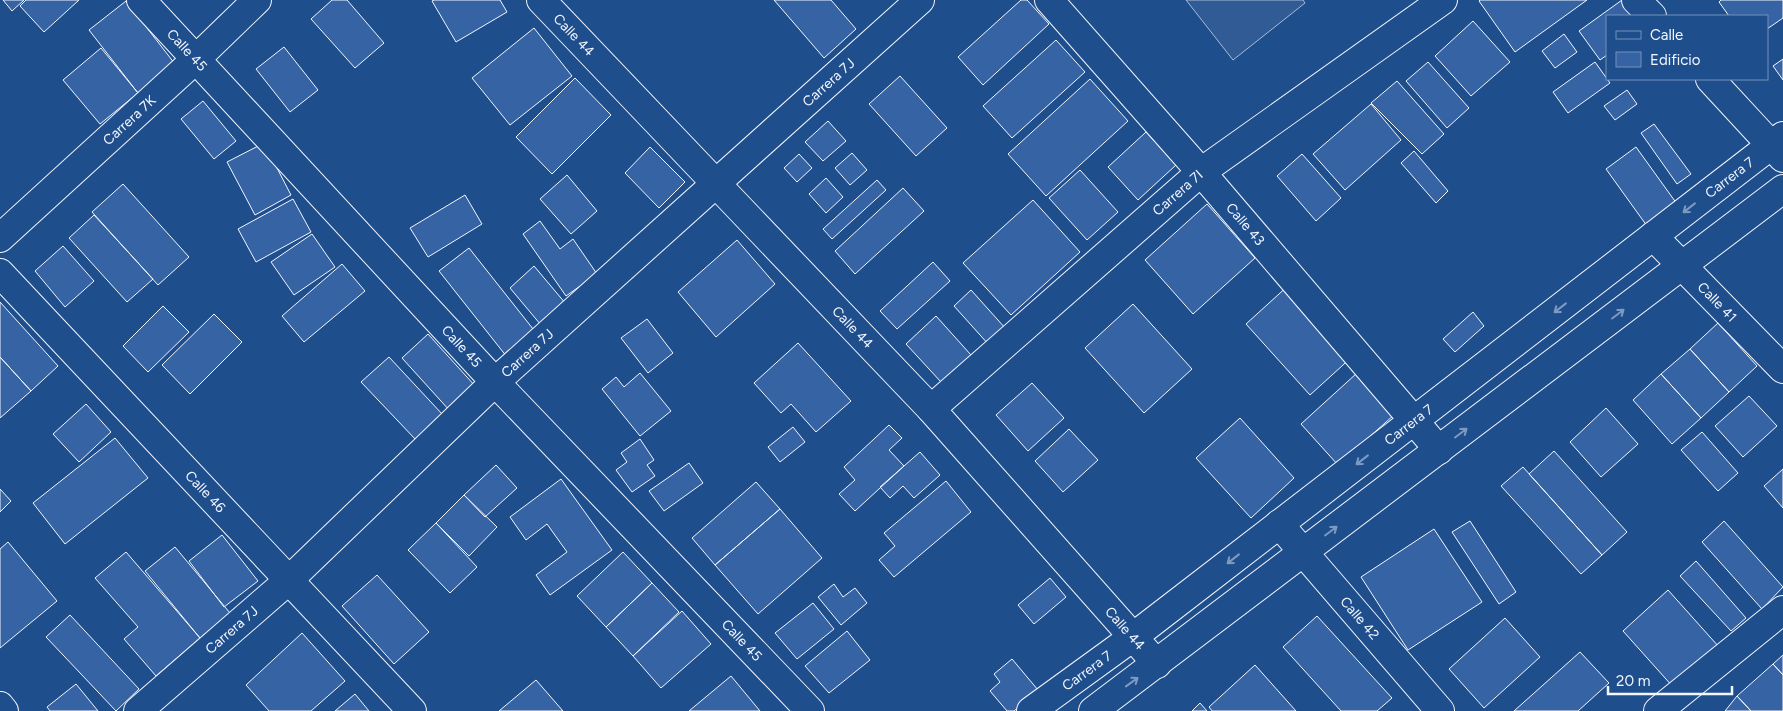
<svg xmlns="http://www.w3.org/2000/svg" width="1783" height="711" viewBox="0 0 1783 711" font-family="Figtree,sans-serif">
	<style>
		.built { fill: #305b95; stroke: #a8bbd7 }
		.building { fill: #3563a3; stroke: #f2f6ff }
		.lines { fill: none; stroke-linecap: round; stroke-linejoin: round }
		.minor-casing { stroke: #f2f6ff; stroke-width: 30 }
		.tertiary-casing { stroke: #f2f6ff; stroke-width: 30 }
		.minor { stroke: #1f4e8c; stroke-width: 28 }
		.tertiary { stroke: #1f4e8c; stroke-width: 28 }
		.oneway { stroke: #7e9ac0 }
		.labels { text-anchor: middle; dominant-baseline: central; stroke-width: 4; stroke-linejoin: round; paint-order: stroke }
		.street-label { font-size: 14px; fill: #f2f6ff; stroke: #1f4e8c }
	</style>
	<rect width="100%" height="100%" fill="#1f4e8c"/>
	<path class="built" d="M 1186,0 L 1303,0 L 1305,3 L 1233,60 Z"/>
	<path class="building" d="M 3,0 L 24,0 L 12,11 Z
		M 26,0 L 79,0 L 44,32 L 20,6 Z
		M 332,0 L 347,0 L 384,43 L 355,68 L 311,19 Z
		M 434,0 L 500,0 L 507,12 L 456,42 L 432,1 Z
		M 774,0 L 831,0 L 856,29 L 824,58 Z
		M 1021,0 L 1027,0 L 1049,24 L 983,85 L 958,57 Z
		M 1480,0 L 1587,0 L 1515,52 L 1479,1 Z
		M 1622,0 L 1629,0 L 1641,16 L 1607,16 L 1607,55 L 1600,60 L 1579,31 Z
		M 1721,0 L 1783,0 L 1783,18 L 1767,29 L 1767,16 L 1729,16 L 1719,2 Z
		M 126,1 L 175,64 L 138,93 L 89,30 Z
		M 1473,21 L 1510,62 L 1471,96 L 1435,56 Z
		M 534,28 L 572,76 L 510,125 L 472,78 Z
		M 1564,34 L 1577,52 L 1555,68 L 1542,51 Z
		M 1056,40 L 1085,72 L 1012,138 L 983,106 Z
		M 284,47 L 318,90 L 290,112 L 256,69 Z
		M 101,48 L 138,93 L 100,124 L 63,80 Z
		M 1783,59 L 1783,80 L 1773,66 Z
		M 1428,62 L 1469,108 L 1447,128 L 1406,81 Z
		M 1595,62 L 1610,83 L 1568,113 L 1553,92 Z
		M 900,76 L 947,128 L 916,156 L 869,104 Z
		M 575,78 L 611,115 L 552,174 L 516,137 Z
		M 1090,79 L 1128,121 L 1046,196 L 1008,154 Z
		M 1397,81 L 1444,134 L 1422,154 L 1371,103 Z
		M 1627,90 L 1637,104 L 1615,120 L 1604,106 Z
		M 203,101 L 236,141 L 214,159 L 181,119 Z
		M 1371,104 L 1401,140 L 1345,190 L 1313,154 Z
		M 828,121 L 846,141 L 823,161 L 805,142 Z
		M 1654,124 L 1691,174 L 1677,184 L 1641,133 Z
		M 1146,132 L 1176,165 L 1138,200 L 1108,167 Z
		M 264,143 L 291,195 L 255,215 L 227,162 Z
		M 650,147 L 685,182 L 659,208 L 625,173 Z
		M 1636,147 L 1677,204 L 1647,226 L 1606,169 Z
		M 1414,151 L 1448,191 L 1436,203 L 1401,163 Z
		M 852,153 L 867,170 L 850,185 L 835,168 Z
		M 799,154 L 812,168 L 797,182 L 784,168 Z
		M 1302,154 L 1341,198 L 1316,221 L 1277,176 Z
		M 1080,170 L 1118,212 L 1087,240 L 1049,198 Z
		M 567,175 L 597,211 L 571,234 L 540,199 Z
		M 826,178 L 843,197 L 826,213 L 809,194 Z
		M 877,180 L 886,190 L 832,239 L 823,229 Z
		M 123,184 L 189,257 L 158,285 L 92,212 Z
		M 903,188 L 924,211 L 855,274 L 835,251 Z
		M 465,195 L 482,224 L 428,257 L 410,228 Z
		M 293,199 L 311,232 L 256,262 L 238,229 Z
		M 1033,200 L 1080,252 L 1011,315 L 963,263 Z
		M 1207,204 L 1255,258 L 1193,314 L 1145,260 Z
		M 94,215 L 153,279 L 127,302 L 69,238 Z
		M 540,221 L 560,249 L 573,239 L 597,274 L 566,296 L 523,234 Z
		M 312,234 L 335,267 L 294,295 L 271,262 Z
		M 737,240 L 775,284 L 716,337 L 678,292 Z
		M 63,246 L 94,281 L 65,307 L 35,271 Z
		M 469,248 L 537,334 L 507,357 L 439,271 Z
		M 933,262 L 950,281 L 897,329 L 880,311 Z
		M 342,264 L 365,291 L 304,342 L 282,316 Z
		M 534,266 L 566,304 L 541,325 L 510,288 Z
		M 1290,284 L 1354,355 L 1310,395 L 1246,324 Z
		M 971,290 L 1006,329 L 989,345 L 954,306 Z
		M 0,302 L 58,366 L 31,391 L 0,357 Z
		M 1133,304 L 1192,369 L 1144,413 L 1085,348 Z
		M 163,306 L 189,332 L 148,372 L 123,346 Z
		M 1473,312 L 1484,326 L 1455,352 L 1443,339 Z
		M 214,314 L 242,342 L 190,394 L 162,365 Z
		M 936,316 L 971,355 L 941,382 L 906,344 Z
		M 647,319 L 673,353 L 648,373 L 621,338 Z
		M 1718,323 L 1757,366 L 1729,392 L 1690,349 Z
		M 428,334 L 476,387 L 450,411 L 402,358 Z
		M 798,343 L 851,401 L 816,432 L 791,404 L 781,413 L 754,383 Z
		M 1690,349 L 1729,392 L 1701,418 L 1661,374 Z
		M 0,357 L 31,391 L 0,418 Z
		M 389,357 L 443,415 L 416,440 L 361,382 Z
		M 640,373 L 671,411 L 640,436 L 602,389 L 616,377 L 624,387 Z
		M 1357,373 L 1395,414 L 1338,465 L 1301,424 Z
		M 1661,374 L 1701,418 L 1672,444 L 1633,400 Z
		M 1032,383 L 1064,418 L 1028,451 L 996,415 Z
		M 1749,396 L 1777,426 L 1743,457 L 1715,426 Z
		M 86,404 L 111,432 L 79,462 L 53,434 Z
		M 1606,408 L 1638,444 L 1601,477 L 1570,442 Z
		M 1240,418 L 1294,478 L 1251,518 L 1196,458 Z
		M 889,425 L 902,438 L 889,450 L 904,466 L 855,511 L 839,494 L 855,480 L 844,467 Z
		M 793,427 L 805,442 L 780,462 L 768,447 Z
		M 1069,429 L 1098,460 L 1063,492 L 1035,461 Z
		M 1702,432 L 1738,473 L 1718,491 L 1681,450 Z
		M 115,438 L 148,478 L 65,544 L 33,503 Z
		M 640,439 L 654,460 L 647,465 L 655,476 L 632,492 L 616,470 L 627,462 L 621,453 Z
		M 1554,451 L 1627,532 L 1602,555 L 1529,474 Z
		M 920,452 L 940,475 L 914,498 L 903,486 L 890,498 L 880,487 Z
		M 689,463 L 703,483 L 664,511 L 649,491 Z
		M 496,465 L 517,488 L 485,517 L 464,495 Z
		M 1523,467 L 1602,555 L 1581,574 L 1501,486 Z
		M 1783,469 L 1783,508 L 1764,486 Z
		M 561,479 L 612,550 L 550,595 L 536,575 L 567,552 L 547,524 L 526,540 L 510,517 Z
		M 946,481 L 971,512 L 894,577 L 879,560 L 895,546 L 884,533 Z
		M 756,482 L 780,509 L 715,565 L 692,538 Z
		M 0,489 L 11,501 L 0,512 Z
		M 464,495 L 497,527 L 469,556 L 436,523 Z
		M 780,509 L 822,558 L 758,614 L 715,565 Z
		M 1470,521 L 1516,592 L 1499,604 L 1452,532 Z
		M 1724,521 L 1783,587 L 1762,609 L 1702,542 Z
		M 436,523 L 477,567 L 450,593 L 408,550 Z
		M 1434,529 L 1482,602 L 1408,650 L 1361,577 Z
		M 222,535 L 258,581 L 224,607 L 189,561 Z
		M 8,542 L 57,601 L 0,648 L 0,549 Z
		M 175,547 L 230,613 L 200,638 L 145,571 Z
		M 126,552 L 200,638 L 156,676 L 124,639 L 138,627 L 95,578 Z
		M 623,552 L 652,583 L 606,627 L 577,596 Z
		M 1696,561 L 1746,618 L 1731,631 L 1680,576 Z
		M 377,575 L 429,632 L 394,664 L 342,606 Z
		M 1050,578 L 1066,597 L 1034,624 L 1018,605 Z
		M 652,583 L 679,612 L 633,656 L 606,627 Z
		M 834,584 L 843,597 L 855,588 L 867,603 L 841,625 L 818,597 Z
		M 1668,590 L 1719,647 L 1674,688 L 1623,631 Z
		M 813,603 L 834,629 L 797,659 L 775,633 Z
		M 682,611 L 711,644 L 661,688 L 633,656 Z
		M 70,615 L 139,689 L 116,711 L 46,637 Z
		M 1317,616 L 1392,698 L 1377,711 L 1341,711 L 1283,647 Z
		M 1505,618 L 1540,657 L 1484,708 L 1449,669 Z
		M 847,631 L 870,660 L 829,693 L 805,666 Z
		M 302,633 L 345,681 L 311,711 L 269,711 L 246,685 Z
		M 1580,652 L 1609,683 L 1578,711 L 1514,711 Z
		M 1783,655 L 1783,675 L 1773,664 Z
		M 1012,659 L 1038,690 L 1014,711 L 1007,711 L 990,691 L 1000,682 L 994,674 Z
		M 1773,664 L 1783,675 L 1783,711 L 1751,711 L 1737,696 Z
		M 1255,665 L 1296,711 L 1212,711 L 1209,707 Z
		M 731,676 L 760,711 L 689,711 Z
		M 536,680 L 563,711 L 499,711 Z
		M 76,684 L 98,711 L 50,711 L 47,707 Z
		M 355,694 L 369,711 L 335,711 Z
		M 1737,696 L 1751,711 L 1725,711 Z
		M 1200,703 L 1207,711 L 1192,711 Z"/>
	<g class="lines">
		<defs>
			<g id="minor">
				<path id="s1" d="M 141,0 L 495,382 L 810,711"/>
				<path id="s2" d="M 541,0 L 931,409 L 1157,664"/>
				<path id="s3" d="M 1049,0 L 1201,172 L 1439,450"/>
				<path d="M 1636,0 L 1652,16"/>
				<path d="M 1710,79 L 1783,158"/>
				<path id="s4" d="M 1653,236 L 1783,369"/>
				<path id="s5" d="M 0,238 L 195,60 L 257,0"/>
				<path id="s6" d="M 0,273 L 412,711"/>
				<path id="s7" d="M 931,409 L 1201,172 L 1443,0"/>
				<path id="s8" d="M 1279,524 L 1440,711"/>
				<path d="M 0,706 L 4,711"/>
				<path id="s9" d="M 138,711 L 289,580 L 495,382 L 920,0"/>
				<path d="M 1658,711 L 1783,610"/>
			</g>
			<g id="tertiary">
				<path id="s10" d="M 1031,711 L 1133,637 L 1783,136"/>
				<path d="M 1093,711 L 1783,189"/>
			</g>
		</defs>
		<use href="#minor" class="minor-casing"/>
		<use href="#tertiary" class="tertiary-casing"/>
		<use href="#minor" class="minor"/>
		<use href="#tertiary" class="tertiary"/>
	</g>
	<defs><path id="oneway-shaft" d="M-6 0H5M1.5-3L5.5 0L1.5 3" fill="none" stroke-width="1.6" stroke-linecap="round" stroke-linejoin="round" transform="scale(1.25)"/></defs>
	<g class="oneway">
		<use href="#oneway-shaft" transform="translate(1689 208) rotate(142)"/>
		<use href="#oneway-shaft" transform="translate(1560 308) rotate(142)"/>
		<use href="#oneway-shaft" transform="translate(1618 314) rotate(-37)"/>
		<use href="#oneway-shaft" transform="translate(1461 433) rotate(-37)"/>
		<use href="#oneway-shaft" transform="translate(1362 460) rotate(142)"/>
		<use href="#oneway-shaft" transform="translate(1331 531) rotate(-37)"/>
		<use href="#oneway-shaft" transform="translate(1233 559) rotate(142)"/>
		<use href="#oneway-shaft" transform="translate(1132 682) rotate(-36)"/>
	</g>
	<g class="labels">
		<g class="street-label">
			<text stroke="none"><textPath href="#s2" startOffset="48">Calle 44</textPath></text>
			<text stroke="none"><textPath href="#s1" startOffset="68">Calle 45</textPath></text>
			<text stroke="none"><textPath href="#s9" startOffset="934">Carrera 7J</textPath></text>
			<text stroke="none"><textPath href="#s5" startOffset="175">Carrera 7K</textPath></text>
			<text stroke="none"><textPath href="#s10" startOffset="879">Carrera 7</textPath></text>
			<text stroke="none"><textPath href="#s7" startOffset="328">Carrera 7I</textPath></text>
			<text stroke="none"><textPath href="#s3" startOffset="298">Calle 43</textPath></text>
			<text stroke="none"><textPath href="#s4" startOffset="92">Calle 41</textPath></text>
			<text stroke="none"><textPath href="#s2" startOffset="452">Calle 44</textPath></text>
			<text stroke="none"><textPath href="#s1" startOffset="472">Calle 45</textPath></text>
			<text stroke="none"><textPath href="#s9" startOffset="529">Carrera 7J</textPath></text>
			<text stroke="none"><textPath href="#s10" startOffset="474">Carrera 7</textPath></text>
			<text stroke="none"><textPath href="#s6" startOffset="300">Calle 46</textPath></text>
			<text stroke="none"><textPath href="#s8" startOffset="124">Calle 42</textPath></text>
			<text stroke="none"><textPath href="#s2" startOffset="858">Calle 44</textPath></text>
			<text stroke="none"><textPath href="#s9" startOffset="124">Carrera 7J</textPath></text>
			<text stroke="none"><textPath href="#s1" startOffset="878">Calle 45</textPath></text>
			<text stroke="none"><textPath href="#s10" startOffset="69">Carrera 7</textPath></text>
		</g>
	</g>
	<rect x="1606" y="15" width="162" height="65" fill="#1f4e8c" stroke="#7391ba"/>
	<rect x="1616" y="31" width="25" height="8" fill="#1f4e8c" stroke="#7391ba"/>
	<text x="1650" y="40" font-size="15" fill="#f2f6ff">Calle</text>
	<rect x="1616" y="52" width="25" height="15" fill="#3563a3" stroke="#7391ba"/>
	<text x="1650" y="65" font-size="15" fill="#f2f6ff">Edificio</text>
	<path d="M1608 686v8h124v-8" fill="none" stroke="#f2f6ff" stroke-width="2.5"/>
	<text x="1616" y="686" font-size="15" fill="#f2f6ff" stroke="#1f4e8c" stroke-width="4" paint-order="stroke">20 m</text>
</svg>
